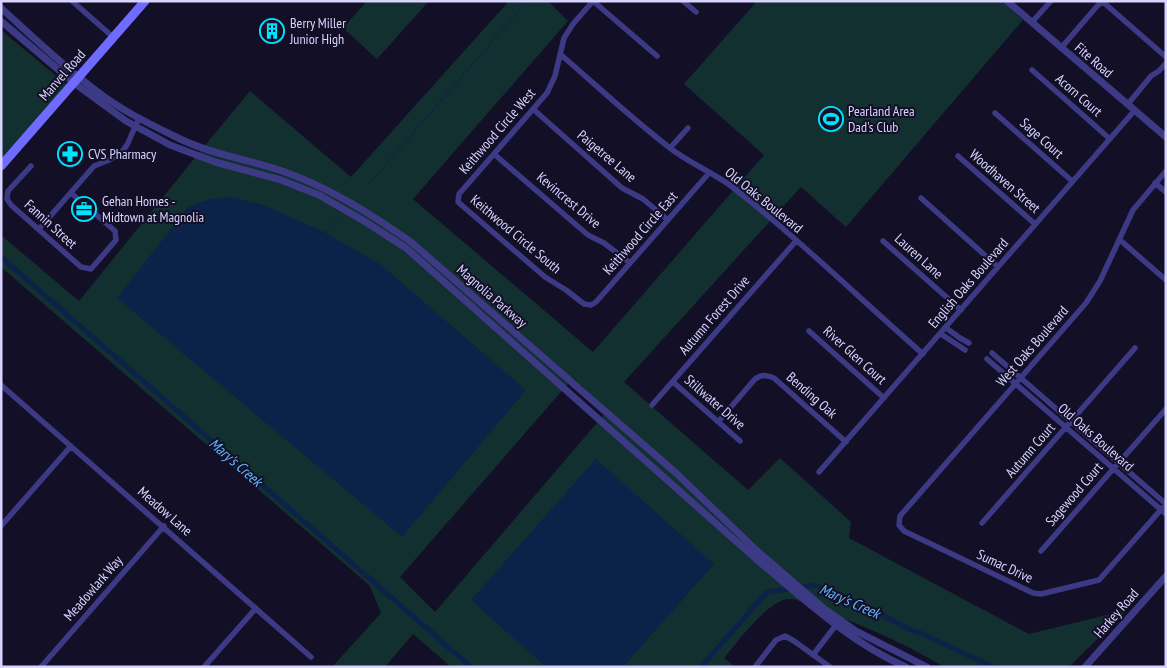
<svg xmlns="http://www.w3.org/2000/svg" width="1167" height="668" viewBox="0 0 1167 668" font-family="'PT Sans Narrow',sans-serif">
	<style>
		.green { fill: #12302f; fill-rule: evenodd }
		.water { fill: #0c2248 }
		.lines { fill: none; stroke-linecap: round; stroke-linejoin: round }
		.stream { stroke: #0c2248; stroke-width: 1 }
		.canal { stroke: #0c2248; stroke-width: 5 }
		.minor { stroke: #3d3a85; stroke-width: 5.5 }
		.tertiary { stroke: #3d3a85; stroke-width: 7 }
		.secondary { stroke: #6f6bff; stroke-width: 9 }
		.labels { text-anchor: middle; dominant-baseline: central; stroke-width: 4; stroke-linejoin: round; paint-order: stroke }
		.poi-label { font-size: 14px; fill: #d9d4ff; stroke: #130f26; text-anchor: start }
		.street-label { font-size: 14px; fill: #d9d4ff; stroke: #130f26 }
		.water-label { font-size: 15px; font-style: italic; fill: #62b6ff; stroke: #130f26 }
	</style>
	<rect width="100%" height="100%" fill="#130f26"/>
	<path class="green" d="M 367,1 L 429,1 L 377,59 L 343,28 Z
		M 509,1 L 549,1 L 549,2 L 568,21 L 413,199 L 593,352 L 764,155 L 684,84 L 757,1 L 1002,1 L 1023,20 L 846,227 L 801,187 L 624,382 L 748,490 L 780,458 L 851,522 L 849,538 L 1029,634 L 1127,610 L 1069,667 L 944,667 C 903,642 857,623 812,606 C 805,604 794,597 787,599 C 766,603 738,641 724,658 L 735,667 L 451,667 L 413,634 L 385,667 L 332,667 L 381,613 L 370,586 L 1,267 L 1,235 L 79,301 L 206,144 L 250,91 L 351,177 ZM 573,378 L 608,410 L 435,612 L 400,577 Z
		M 1,30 L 67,85 L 1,159 Z"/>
	<path class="water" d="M 231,197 L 263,205 L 322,231 L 380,264 L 526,390 L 402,537 L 117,298 L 189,206 L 211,199 Z
		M 596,459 L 714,564 L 623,667 L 546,667 L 471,600 Z"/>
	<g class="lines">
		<path class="stream" d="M 370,183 L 527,1
			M 325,233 L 338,219"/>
		<path class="canal" d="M 1,257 L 471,667
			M 701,667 L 767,592 L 815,585 L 861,604 L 911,630 L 923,634 L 993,667"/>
		<path class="minor" d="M 72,1 L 113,37
			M 593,1 L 573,24 L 564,38 L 555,76 L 547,93 L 459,194 L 458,202 L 545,277 L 566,290 L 584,304 L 591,305 L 596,302 L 709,173
			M 593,1 L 657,56
			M 683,1 L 696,12
			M 1103,2 L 1166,57
			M 1032,22 L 1051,1
			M 1061,48 L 1098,5 L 1105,1
			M 560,54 C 596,85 632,119 670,148 C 689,163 712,172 731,186 C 798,238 859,298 923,354
			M 1032,70 L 1110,139
			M 1128,104 L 1151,76 L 1159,71 L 1166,63
			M 533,109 L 622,188 L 643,199 L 668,220
			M 995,113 L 1072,181
			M 670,148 L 688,128
			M 494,154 L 588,235 L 604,243 L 630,263
			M 958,156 L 1035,224
			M 31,166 L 8,191 L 7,199 L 11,205 L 81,267 L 91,269 L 116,240 L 115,231 L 71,193
			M 1166,171 L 1133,210 L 1100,281 L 1086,303 L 900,516 L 899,525 L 904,531 L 1033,593 L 1041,594 L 1099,580 L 1166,504
			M 1155,183 L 1166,192
			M 921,198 L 998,267
			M 39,229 L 94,166 L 109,160 L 121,153 L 127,145 L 139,118
			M 1120,240 L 1166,280
			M 883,241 L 961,310
			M 946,328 L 960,338 L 969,343
			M 809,331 L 884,398
			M 941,334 L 965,350
			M 992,353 L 1166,504
			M 987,359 L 1166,514
			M 673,382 L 740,441
			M 1,385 L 311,657
			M 652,405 L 796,241
			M 718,422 L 755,379 C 762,374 766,375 774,378 L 846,442
			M 819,472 L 1135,110
			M 982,523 L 1135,348
			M 1,526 L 71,446
			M 1041,551 L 1166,409
			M 813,655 L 836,625
			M 41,667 L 164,526
			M 204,667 L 256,608
			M 755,667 L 776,640 L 785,636 L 794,641 L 830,667"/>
		<path class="tertiary" d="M 1007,1 L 1166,137
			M 1,8 C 33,37 64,67 98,92 C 121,110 148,123 174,136 C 211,155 248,159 285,172 C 330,188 371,214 411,242 L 676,473 L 755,549 L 822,607 L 856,631 L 927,667
			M 1,21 L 74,83 L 126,121 L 170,145 L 215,162 L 281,180 L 319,195 L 364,221 L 406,248 L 756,559 C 803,598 849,642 906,667
			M 1085,667 L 1166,576"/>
		<path class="secondary" d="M 1,166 L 145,1"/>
	</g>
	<defs>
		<symbol id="building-ring" viewBox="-11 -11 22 22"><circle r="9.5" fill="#130f26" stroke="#00e5ff" stroke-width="1.5"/><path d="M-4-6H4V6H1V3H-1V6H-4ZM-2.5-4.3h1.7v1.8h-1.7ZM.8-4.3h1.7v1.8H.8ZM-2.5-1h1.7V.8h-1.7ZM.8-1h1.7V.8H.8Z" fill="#00e5ff"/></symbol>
		<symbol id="stadium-ring" viewBox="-11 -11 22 22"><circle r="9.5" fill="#130f26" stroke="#00e5ff" stroke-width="1.5"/><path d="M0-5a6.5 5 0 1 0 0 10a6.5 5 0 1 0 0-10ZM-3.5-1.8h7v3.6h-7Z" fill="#00e5ff"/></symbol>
		<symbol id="pharmacy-ring" viewBox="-11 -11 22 22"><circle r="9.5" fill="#130f26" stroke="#00e5ff" stroke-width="1.5"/><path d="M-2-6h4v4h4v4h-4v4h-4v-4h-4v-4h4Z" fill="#00e5ff"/></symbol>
		<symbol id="office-ring" viewBox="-11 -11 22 22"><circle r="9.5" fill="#130f26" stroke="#00e5ff" stroke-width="1.5"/><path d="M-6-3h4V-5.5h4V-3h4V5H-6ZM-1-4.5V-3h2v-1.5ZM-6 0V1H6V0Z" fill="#00e5ff"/></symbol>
	</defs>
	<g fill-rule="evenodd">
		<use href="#building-ring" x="258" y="17" width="28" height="28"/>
		<use href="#stadium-ring" x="817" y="105" width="28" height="28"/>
		<use href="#pharmacy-ring" x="56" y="140" width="28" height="28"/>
		<use href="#office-ring" x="70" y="195" width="28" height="28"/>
	</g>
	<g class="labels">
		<g class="poi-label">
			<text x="290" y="23">Berry Miller<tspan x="290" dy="16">Junior High</tspan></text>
			<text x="848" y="111">Pearland Area<tspan x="848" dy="16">Dad's Club</tspan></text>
			<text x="88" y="154">CVS Pharmacy</text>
			<text x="102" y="201">Gehan Homes -<tspan x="102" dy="16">Midtown at Magnolia</tspan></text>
		</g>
		<g class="street-label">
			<text transform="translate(1094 60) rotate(41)">Fite Road</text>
			<text transform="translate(62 75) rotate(-49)">Manvel Road</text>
			<text transform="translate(1079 95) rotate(41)">Acorn Court</text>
			<text transform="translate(497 131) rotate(-49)">Keithwood Circle West</text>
			<text transform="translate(1042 138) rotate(42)">Sage Court</text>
			<text transform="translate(607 156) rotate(40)">Paigetree Lane</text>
			<text transform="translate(1005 181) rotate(41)">Woodhaven Street</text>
			<text transform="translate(569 200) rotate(40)">Kevincrest Drive</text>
			<text transform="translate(764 200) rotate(39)">Old Oaks Boulevard</text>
			<text transform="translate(51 224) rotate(42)">Fannin Street</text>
			<text transform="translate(640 233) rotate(-49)">Keithwood Circle East</text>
			<text transform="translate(516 234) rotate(40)">Keithwood Circle South</text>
			<text transform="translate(919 256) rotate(42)">Lauren Lane</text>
			<text transform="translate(968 283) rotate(-49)">English Oaks Boulevard</text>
			<text transform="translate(492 296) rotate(41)">Magnolia Parkway</text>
			<text transform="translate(714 315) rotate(-49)">Autumn Forest Drive</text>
			<text transform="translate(1032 346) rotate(-49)">West Oaks Boulevard</text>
			<text transform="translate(855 355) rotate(42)">River Glen Court</text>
			<text transform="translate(812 395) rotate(41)">Bending Oak</text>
			<text transform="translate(715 402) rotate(41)">Stillwater Drive</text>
			<text transform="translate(1096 437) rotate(41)">Old Oaks Boulevard</text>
			<text transform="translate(1030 450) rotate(-49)">Autumn Court</text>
			<text transform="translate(1074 494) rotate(-49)">Sagewood Court</text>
			<text transform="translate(165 511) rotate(41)">Meadow Lane</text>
			<text transform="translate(1005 566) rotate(25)">Sumac Drive</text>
			<text transform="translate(93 588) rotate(-49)">Meadowlark Way</text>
			<text transform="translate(1116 613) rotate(-49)">Harkey Road</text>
		</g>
		<g class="water-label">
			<text transform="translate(236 462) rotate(41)">Mary's Creek</text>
			<text transform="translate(850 601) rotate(24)">Mary's Creek</text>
		</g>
	</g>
	<rect width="1167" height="668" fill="none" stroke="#d9d4ff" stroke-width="5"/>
</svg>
